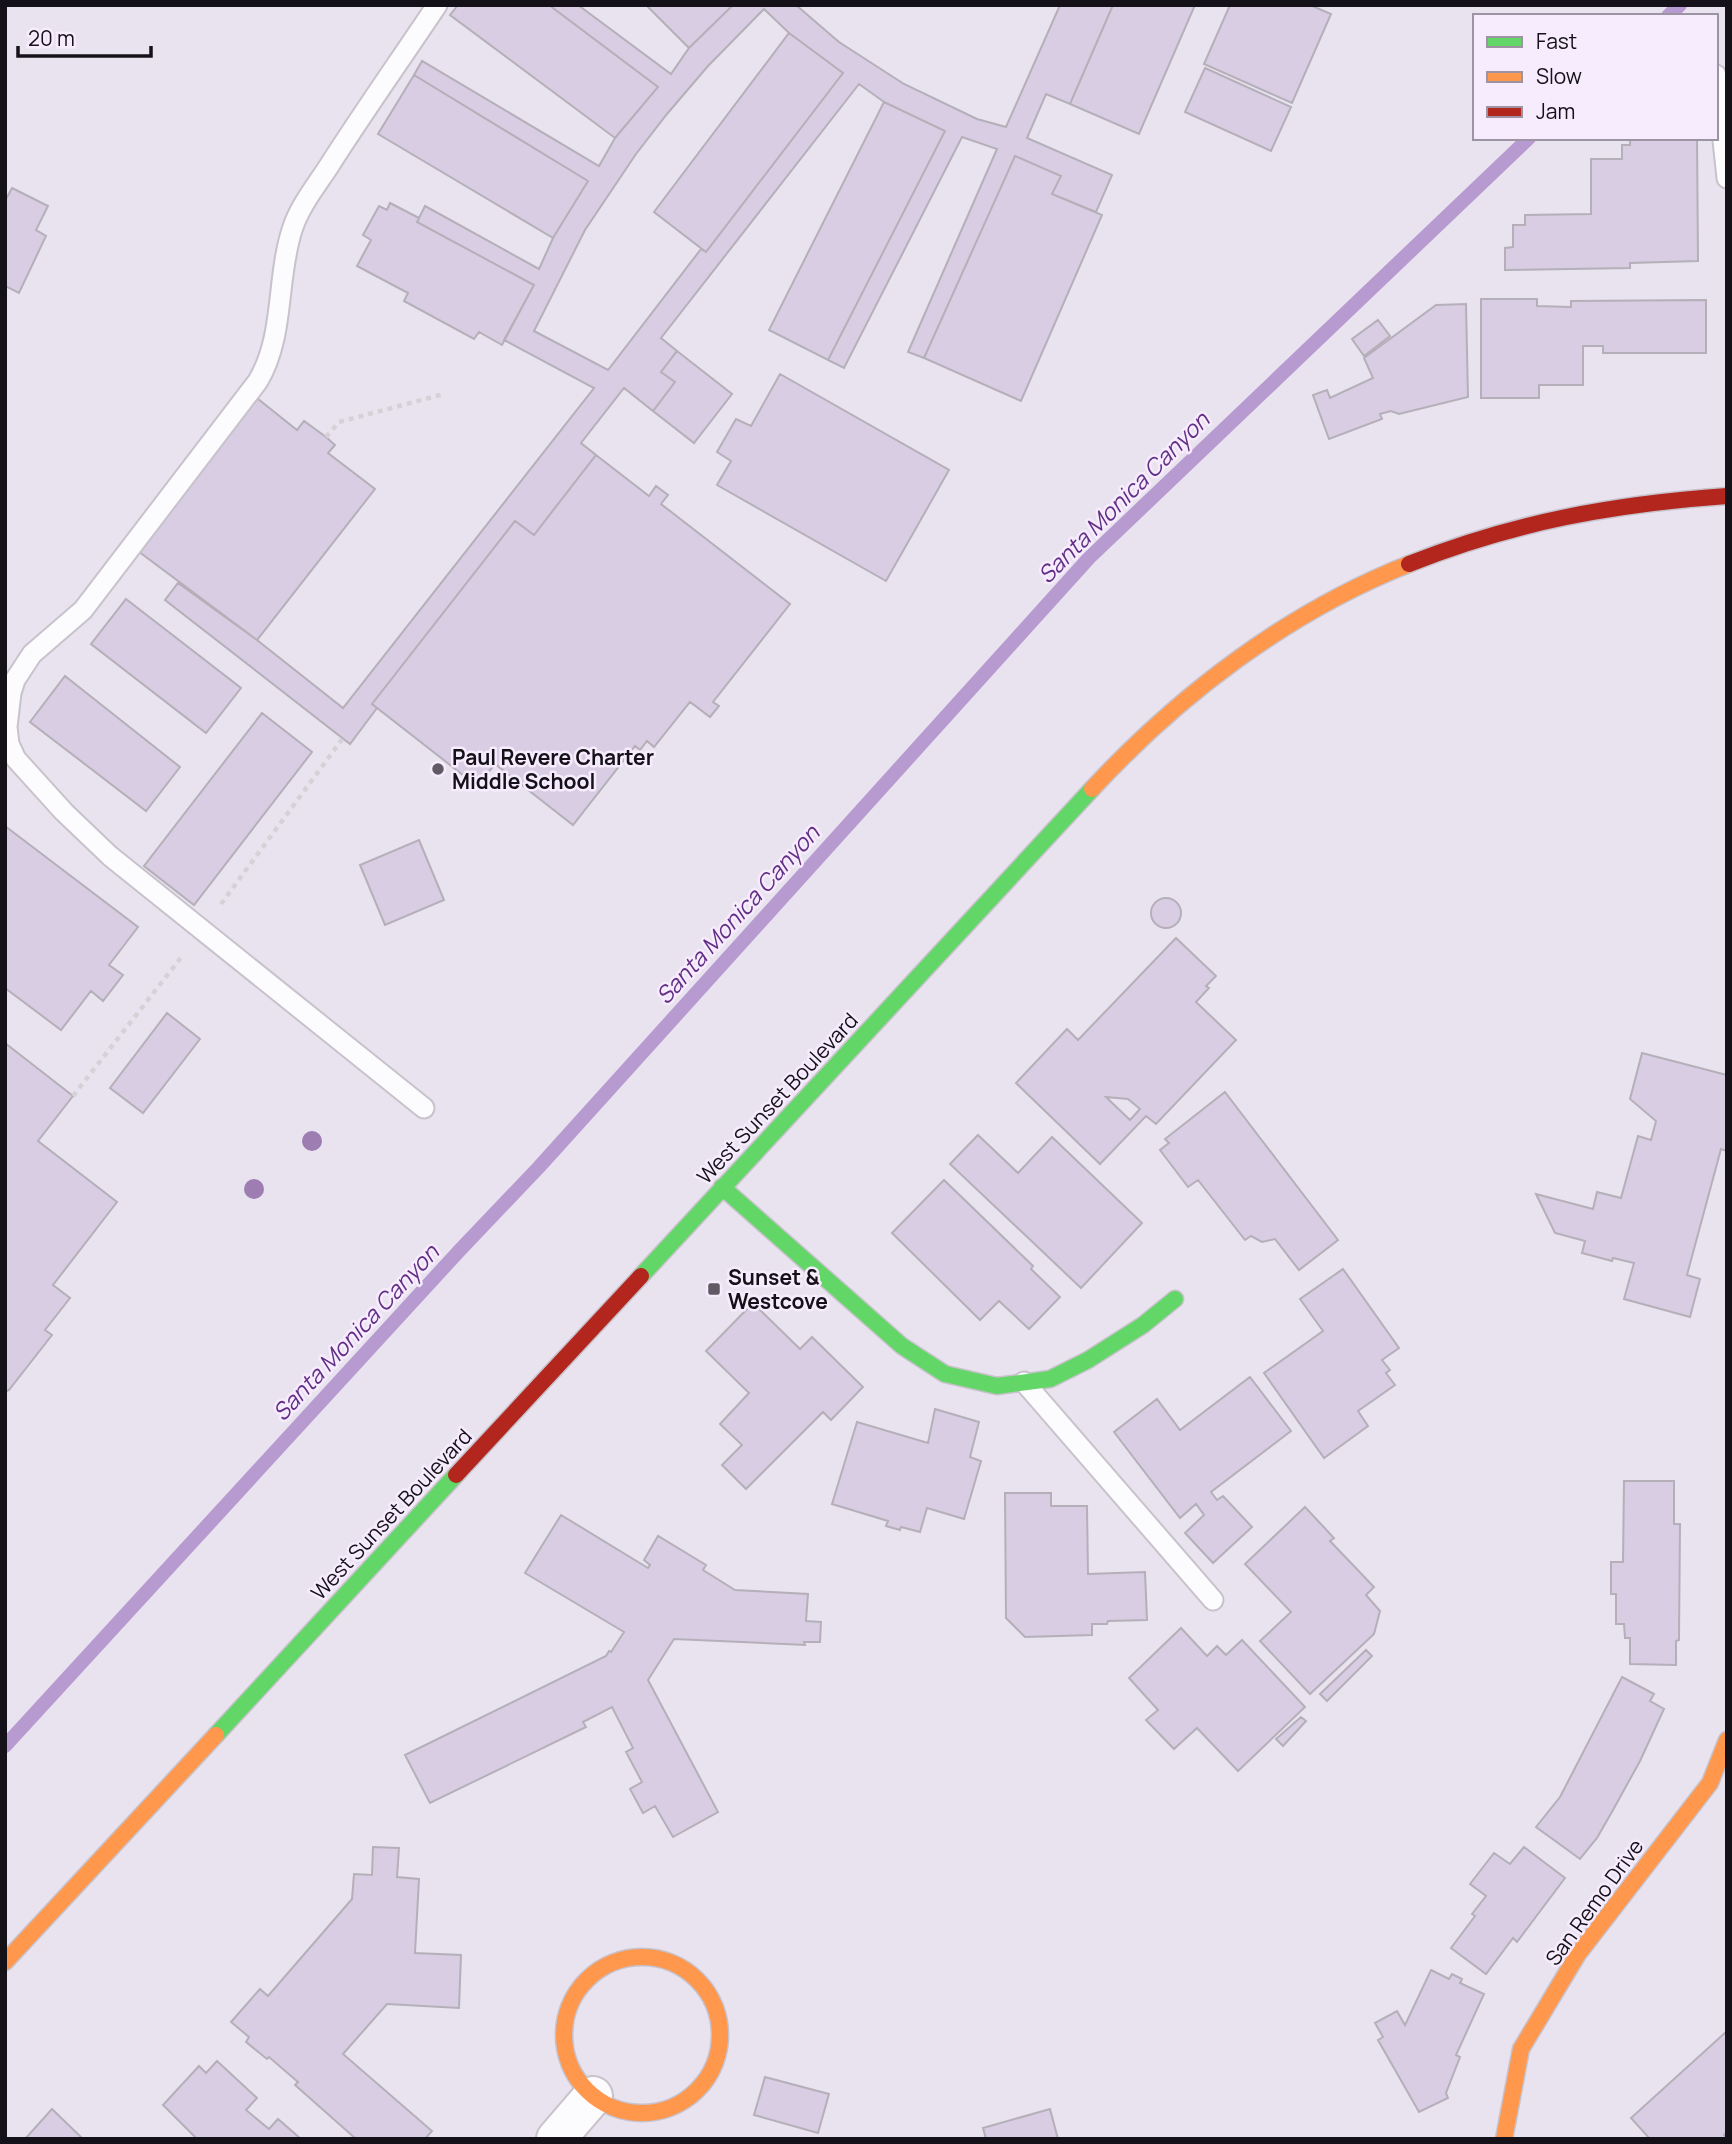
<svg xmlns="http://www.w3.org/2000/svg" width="1732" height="2144" viewBox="0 0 1732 2144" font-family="Manrope,sans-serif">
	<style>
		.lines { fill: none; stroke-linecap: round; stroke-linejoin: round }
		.stream { stroke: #b79ad0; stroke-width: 14 }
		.building { fill: #d8cde2; stroke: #b4afb9; stroke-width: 2; fill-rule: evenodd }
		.lane-casing { stroke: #c7c2cb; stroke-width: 23 }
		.street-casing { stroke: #c7c2cb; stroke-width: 42 }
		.fast-casing { stroke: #c7c2cb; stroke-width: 19 }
		.slow-casing { stroke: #c7c2cb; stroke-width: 19 }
		.jam-casing { stroke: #c7c2cb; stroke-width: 19 }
		.path { stroke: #d4d2d6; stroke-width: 4.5; stroke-dasharray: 5 5; stroke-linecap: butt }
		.lane { stroke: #fcfbfd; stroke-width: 19 }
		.street { stroke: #fcfbfd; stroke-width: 38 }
		.fast { stroke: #63d668; stroke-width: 16 }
		.slow { stroke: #ff974d; stroke-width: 16 }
		.jam { stroke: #b3261e; stroke-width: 16 }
		.tree { fill: #9d7db2 }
		.poi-dot { fill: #5f5a63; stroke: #f6ecfe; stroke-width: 2.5 }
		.labels { text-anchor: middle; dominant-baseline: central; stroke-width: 5; stroke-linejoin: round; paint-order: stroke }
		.poi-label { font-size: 21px; font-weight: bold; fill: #151118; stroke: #f6ecfe; text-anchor: start }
		.street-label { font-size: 21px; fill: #151118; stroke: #f6ecfe }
		.water-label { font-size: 23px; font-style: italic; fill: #622f84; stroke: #f6ecfe }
	</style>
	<rect width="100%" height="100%" fill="#e9e3ef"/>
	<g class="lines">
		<path class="stream" d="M 1668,16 L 1680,5
			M 5,1746 L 459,1251 L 539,1167 L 1089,558 L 1529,138"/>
	</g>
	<path class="building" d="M 458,5 L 549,5 L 658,87 L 615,138 L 450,15 Z
		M 549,5 L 578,5 L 671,74 L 689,48 L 733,5 L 796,5 L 839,42 L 904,84 L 977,119 L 1006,127 L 1060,5 L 1113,5 L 1070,104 L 1046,94 L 1027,138 L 1112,175 L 1096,212 L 1052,194 L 1061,176 L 1015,156 L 924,358 L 908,352 L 997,149 L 962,137 L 844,368 L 828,360 L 945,131 L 884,102 L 859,84 L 661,338 L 677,351 L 661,372 L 675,382 L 653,411 L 624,388 L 581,443 L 596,455 L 534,535 L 515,521 L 372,704 L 377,708 L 350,744 L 165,600 L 178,583 L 257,640 L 343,708 L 594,388 L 504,340 L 534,285 L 417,222 L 425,206 L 539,269 L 553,238 L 588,181 L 414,75 L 422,61 L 599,166 L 615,138 L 658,87 ZM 764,9 L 789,33 L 843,73 L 706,252 L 701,249 L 608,370 L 534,331 L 585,230 L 636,154 L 667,114 L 708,66 Z
		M 646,5 L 733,5 L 689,48 Z
		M 1113,5 L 1195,5 L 1139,134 L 1070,104 Z
		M 1230,5 L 1310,5 L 1331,14 L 1292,103 L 1204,64 Z
		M 789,33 L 843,73 L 706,252 L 654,212 Z
		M 1205,68 L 1291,107 L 1271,151 L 1185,112 Z
		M 414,75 L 588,181 L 553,238 L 378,134 Z
		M 884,102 L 945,131 L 828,360 L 769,330 Z
		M 1630,138 L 1697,138 L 1698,261 L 1630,263 L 1630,268 L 1505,270 L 1505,248 L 1513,247 L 1513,225 L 1525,225 L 1525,215 L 1591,214 L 1591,159 L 1622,159 L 1622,145 L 1630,145 Z
		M 1015,156 L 1061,176 L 1052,194 L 1102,215 L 1021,401 L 924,358 Z
		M 12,188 L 48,206 L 36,230 L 46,236 L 19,293 L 5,286 L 5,201 Z
		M 390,203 L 419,218 L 417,222 L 534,285 L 502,345 L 479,332 L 474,339 L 404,301 L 408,293 L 357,266 L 371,240 L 363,235 L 379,206 L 387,210 Z
		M 1481,299 L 1537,299 L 1537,306 L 1571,307 L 1571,301 L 1706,300 L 1706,353 L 1603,353 L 1603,346 L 1583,346 L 1583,385 L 1539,385 L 1539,398 L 1481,398 Z
		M 1466,304 L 1468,397 L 1399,414 L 1391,411 L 1380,414 L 1382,419 L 1329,439 L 1313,395 L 1327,390 L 1330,398 L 1373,378 L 1364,358 L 1436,305 Z
		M 1378,320 L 1390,336 L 1364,356 L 1352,339 Z
		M 677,351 L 732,394 L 694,443 L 653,411 L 675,382 L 661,372 Z
		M 780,374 L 949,470 L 886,581 L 717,485 L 731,461 L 717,452 L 736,419 L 751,426 Z
		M 253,395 L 297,430 L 304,421 L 326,437 L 335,445 L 328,453 L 375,489 L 257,640 L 134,548 Z
		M 596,455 L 649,496 L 656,486 L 668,495 L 661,504 L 790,604 L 713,702 L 719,706 L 710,717 L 690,702 L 654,747 L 647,741 L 640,750 L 635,746 L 573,825 L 495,764 L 477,786 L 372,704 L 515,521 L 534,535 Z
		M 126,599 L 241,688 L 206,733 L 91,644 Z
		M 65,676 L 180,767 L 146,811 L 30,722 Z
		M 262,713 L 312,752 L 194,905 L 144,866 Z
		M 5,826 L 138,927 L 109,965 L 123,975 L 103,1001 L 91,991 L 61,1030 L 5,988 Z
		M 419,840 L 444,900 L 385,925 L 360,865 Z
		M1151 913a15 15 0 1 1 30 0a15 15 0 1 1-30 0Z
		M 1176,938 L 1216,976 L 1206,986 L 1209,988 L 1196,1002 L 1236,1040 L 1156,1124 L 1146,1116 L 1100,1164 L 1016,1083 L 1067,1029 L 1078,1040 ZM 1106,1097 L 1128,1099 L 1140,1109 L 1130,1120 Z
		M 167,1013 L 200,1039 L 143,1113 L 110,1088 Z
		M 5,1043 L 73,1096 L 38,1141 L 117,1202 L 53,1285 L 70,1298 L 45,1330 L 52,1335 L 9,1390 L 5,1392 Z
		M 1642,1053 L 1727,1075 L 1727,1151 L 1721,1149 L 1687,1275 L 1700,1279 L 1690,1317 L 1624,1299 L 1634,1263 L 1613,1258 L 1612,1261 L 1582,1253 L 1585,1241 L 1555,1233 L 1536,1194 L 1593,1209 L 1597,1192 L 1621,1198 L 1638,1136 L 1651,1140 L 1656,1121 L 1630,1099 Z
		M 1225,1092 L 1338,1240 L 1299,1270 L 1275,1239 L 1262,1242 L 1251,1236 L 1245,1240 L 1198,1180 L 1188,1187 L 1160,1150 L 1169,1143 L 1165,1139 Z
		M 978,1135 L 1018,1173 L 1052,1137 L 1142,1223 L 1081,1288 L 950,1164 Z
		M 944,1180 L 1033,1266 L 1031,1269 L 1060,1297 L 1029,1329 L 999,1301 L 980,1320 L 892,1233 Z
		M 1343,1269 L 1399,1348 L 1382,1360 L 1390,1370 L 1386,1373 L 1395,1385 L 1358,1411 L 1368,1426 L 1324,1458 L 1264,1373 L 1323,1331 L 1300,1299 Z
		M 753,1303 L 800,1349 L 812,1337 L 863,1387 L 831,1420 L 823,1412 L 746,1489 L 722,1465 L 742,1445 L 720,1424 L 749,1393 L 706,1351 Z
		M 1250,1377 L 1291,1431 L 1211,1492 L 1217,1500 L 1223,1496 L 1252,1527 L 1213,1563 L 1185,1533 L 1204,1515 L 1196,1504 L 1180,1518 L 1114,1432 L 1157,1399 L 1180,1430 Z
		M 935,1409 L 979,1422 L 970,1457 L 981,1461 L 964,1519 L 927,1508 L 920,1532 L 901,1527 L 900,1530 L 886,1526 L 888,1521 L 832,1504 L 857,1422 L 928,1443 Z
		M 1624,1481 L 1674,1481 L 1674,1524 L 1680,1524 L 1679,1640 L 1676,1641 L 1676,1665 L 1630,1664 L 1630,1638 L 1625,1638 L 1624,1624 L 1616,1624 L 1616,1594 L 1611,1594 L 1611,1562 L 1623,1562 Z
		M 1005,1493 L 1051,1493 L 1051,1506 L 1087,1506 L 1088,1574 L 1145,1572 L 1147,1620 L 1108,1621 L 1107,1624 L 1092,1624 L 1092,1635 L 1025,1637 L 1006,1618 Z
		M 1305,1507 L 1334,1538 L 1330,1541 L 1374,1587 L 1366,1595 L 1380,1611 L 1374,1634 L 1310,1694 L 1260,1641 L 1291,1612 L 1245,1564 Z
		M 561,1515 L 648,1568 L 650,1565 L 644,1560 L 658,1536 L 706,1565 L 703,1570 L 735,1590 L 808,1594 L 806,1621 L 821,1622 L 820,1642 L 804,1642 L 805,1645 L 674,1639 L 648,1680 L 718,1812 L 673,1837 L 655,1806 L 643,1813 L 630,1789 L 642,1782 L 626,1752 L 633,1748 L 612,1707 L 583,1722 L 586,1727 L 430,1803 L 405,1755 L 606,1656 L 609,1651 L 611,1652 L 624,1632 L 525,1573 Z
		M 1181,1628 L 1207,1656 L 1217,1646 L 1226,1655 L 1242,1640 L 1305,1707 L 1238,1771 L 1197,1728 L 1174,1749 L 1146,1720 L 1158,1710 L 1129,1678 Z
		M 1366,1650 L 1372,1656 L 1327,1701 L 1320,1694 Z
		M 1622,1677 L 1654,1694 L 1650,1701 L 1664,1709 L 1640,1761 L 1613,1810 L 1597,1838 L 1580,1859 L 1536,1827 L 1560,1797 Z
		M 1301,1717 L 1306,1721 L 1283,1746 L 1276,1739 Z
		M 373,1847 L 399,1848 L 397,1877 L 419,1879 L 415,1953 L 461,1955 L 459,2008 L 387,2004 L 343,2054 L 432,2131 L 425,2139 L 356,2139 L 295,2085 L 298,2082 L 269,2057 L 267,2059 L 246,2042 L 249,2037 L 231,2022 L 260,1989 L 268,1996 L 352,1899 L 354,1874 L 372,1875 Z
		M 1524,1847 L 1565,1878 L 1517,1942 L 1513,1938 L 1486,1974 L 1451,1948 L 1475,1916 L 1472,1914 L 1486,1896 L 1470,1884 L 1494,1853 L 1510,1864 Z
		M 1431,1970 L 1449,1979 L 1452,1974 L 1462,1979 L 1460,1983 L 1484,1994 L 1456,2055 L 1460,2057 L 1446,2093 L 1448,2098 L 1419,2112 L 1378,2040 L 1383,2037 L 1375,2023 L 1397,2011 L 1405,2025 Z
		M 1727,2031 L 1727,2132 L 1724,2135 L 1727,2139 L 1650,2139 L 1631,2118 Z
		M 217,2061 L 257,2098 L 246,2110 L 269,2129 L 278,2119 L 301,2139 L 197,2139 L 163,2105 L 199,2066 L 206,2073 Z
		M 765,2077 L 829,2094 L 818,2133 L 754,2115 Z
		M 52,2109 L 83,2139 L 25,2139 Z
		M 1050,2109 L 1058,2139 L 986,2139 L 983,2128 Z"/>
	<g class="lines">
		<defs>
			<path id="lane" d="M 1716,75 L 1727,178
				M 424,1108 L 110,856 L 64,812 L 16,759 L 9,744 L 7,727 L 11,693 L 15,680 L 32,654 L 83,610 L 258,381 C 285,335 276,280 292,230 C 299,207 316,186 329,166 C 364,111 401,59 437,5
				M 1024,1382 L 1213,1600"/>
			<path id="street" d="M 556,2139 L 593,2096"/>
			<path id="fast" d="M 722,1187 L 902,1346 L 945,1374 L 997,1386 L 1050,1379 L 1088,1360 L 1143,1325 L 1175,1299
				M 641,1276 L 1092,789
				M 216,1735 L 456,1475"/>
			<path id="slow" d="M 1092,789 C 1180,694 1288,612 1409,564
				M564 2035a78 78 0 1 1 156 0a78 78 0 1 1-156 0Z
				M 5,1962 L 216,1735
				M 1504,2139 L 1521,2049 L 1578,1954 L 1710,1783 L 1727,1740"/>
			<path id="jam" d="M 1409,564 C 1514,522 1614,504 1727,496
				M 456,1475 L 641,1276"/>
		</defs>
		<use href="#lane" class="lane-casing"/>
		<use href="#street" class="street-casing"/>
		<use href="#fast" class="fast-casing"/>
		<use href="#slow" class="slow-casing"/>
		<use href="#jam" class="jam-casing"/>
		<path class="path" d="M 326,437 L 339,422 L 444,394
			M 221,904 L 343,738
			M 73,1096 L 183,955"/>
		<use href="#lane" class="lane"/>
		<use href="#street" class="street"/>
		<use href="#fast" class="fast"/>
		<use href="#slow" class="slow"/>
		<use href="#jam" class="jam"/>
	</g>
	<g class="tree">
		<circle cx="312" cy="1141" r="10"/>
		<circle cx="254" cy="1189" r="10"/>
	</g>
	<g class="poi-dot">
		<circle cx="438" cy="769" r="7"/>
		<rect x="707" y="1282" width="14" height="14" rx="3.5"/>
	</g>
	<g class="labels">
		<g class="poi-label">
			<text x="452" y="757">Paul Revere Charter<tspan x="452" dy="24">Middle School</tspan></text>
			<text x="728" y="1277">Sunset &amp;<tspan x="728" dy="24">Westcove</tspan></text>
		</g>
		<g class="street-label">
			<text transform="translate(777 1098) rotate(-47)">West Sunset Boulevard</text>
			<text transform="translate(391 1514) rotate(-47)">West Sunset Boulevard</text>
			<text transform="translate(1594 1902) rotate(-54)">San Remo Drive</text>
		</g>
		<g class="water-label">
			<text transform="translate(1123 497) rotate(-45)">Santa Monica Canyon</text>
			<text transform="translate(737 914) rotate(-48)">Santa Monica Canyon</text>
			<text transform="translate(355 1332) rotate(-47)">Santa Monica Canyon</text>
		</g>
	</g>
	<rect width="1732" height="2144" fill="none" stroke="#151118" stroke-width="14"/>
	<rect x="1473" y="14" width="245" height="126" fill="#f6ecfe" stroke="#9c94a2" stroke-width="2"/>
	<rect x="1487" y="37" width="35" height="10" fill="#63d668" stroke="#9c94a2" stroke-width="2"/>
	<text x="1536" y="49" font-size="21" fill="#151118">Fast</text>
	<rect x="1487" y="72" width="35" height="10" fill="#ff974d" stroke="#9c94a2" stroke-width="2"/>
	<text x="1536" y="84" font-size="21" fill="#151118">Slow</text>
	<rect x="1487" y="107" width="35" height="10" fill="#b3261e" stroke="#9c94a2" stroke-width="2"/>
	<text x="1536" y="119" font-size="21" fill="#151118">Jam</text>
	<path d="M18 46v10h133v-10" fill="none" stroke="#151118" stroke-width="3.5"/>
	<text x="28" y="46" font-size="21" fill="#151118" stroke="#f6ecfe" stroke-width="5" paint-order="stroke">20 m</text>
</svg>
